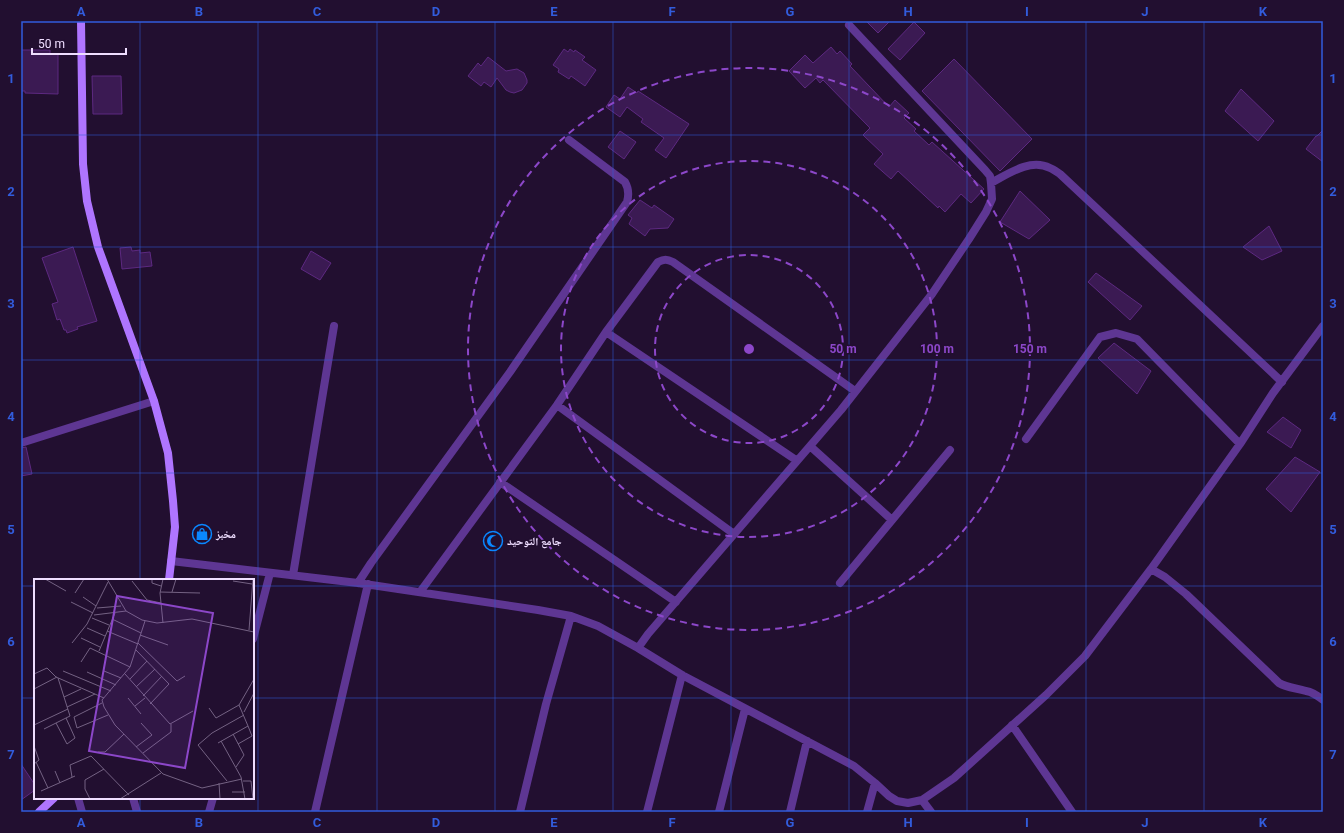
<svg xmlns="http://www.w3.org/2000/svg" width="1344" height="833" viewBox="0 0 1344 833" font-family="Roboto,'Noto Naskh Arabic',sans-serif">
	<style>
		.building { fill: #3b1a53; stroke: #5d2981 }
		.lines { fill: none; stroke-linecap: round; stroke-linejoin: round }
		.street { stroke: #5e3693; stroke-width: 8 }
		.secondary { stroke: #af75ff; stroke-width: 8 }
		.grid { fill: none; stroke: #325cdc; stroke-width: 1; stroke-opacity: 0.55 }
		.ring { fill: none; stroke: #8c47c9; stroke-width: 2; stroke-dasharray: 7 5 }
		.labels { text-anchor: middle; dominant-baseline: central; stroke-width: 3; stroke-linejoin: round; paint-order: stroke }
		.poi-label { font-size: 11px; font-weight: bold; fill: #efdeff; stroke: #220f30; text-anchor: start }
		.inset-road { fill: none; stroke: #746283; stroke-width: 1 }
		.view { fill: #8c47c9; fill-opacity: 0.15; stroke: #8c47c9; stroke-width: 2 }
		.inset-edge { fill: none; stroke: #efdeff; stroke-width: 2 }
		.centre { fill: #8c47c9; stroke: #220f30; stroke-width: 2 }
		.ring-label { font-size: 12px; text-anchor: middle; font-weight: bold; fill: #8c47c9; stroke: #220f30; stroke-width: 3; stroke-linejoin: round; paint-order: stroke }
		.neatline { fill: none; stroke: #325cdc; stroke-width: 1.5 }
		.grid-label { font-size: 13px; text-anchor: middle; font-weight: bold; fill: #325cdc }
	</style>
	<rect width="100%" height="100%" fill="#220f30"/>
	<path class="building" d="M 866,21 L 890,21 L 878,33 Z
		M 914,22 L 925,33 L 900,60 L 888,49 Z
		M 831,47 L 837,54 L 840,51 L 852,64 L 850,66 L 889,107 L 895,100 L 909,113 L 904,118 L 916,129 L 914,131 L 929,145 L 932,142 L 984,189 L 971,203 L 961,194 L 945,212 L 939,206 L 938,208 L 898,171 L 891,179 L 874,164 L 883,154 L 863,135 L 870,128 L 823,80 L 820,83 L 816,78 L 805,88 L 789,71 L 805,55 L 813,63 Z
		M 564,49 L 568,52 L 570,49 L 574,52 L 575,50 L 585,57 L 582,60 L 596,70 L 585,86 L 571,76 L 569,79 L 558,72 L 559,69 L 553,65 Z
		M 21,50 L 50,50 L 50,54 L 58,54 L 58,94 L 25,93 L 25,91 L 21,91 Z
		M 488,57 L 506,71 L 517,69 L 524,73 L 527,80 L 527,83 L 522,90 L 514,93 L 510,92 L 506,90 L 497,78 L 491,87 L 484,82 L 481,86 L 468,76 L 478,63 L 481,66 Z
		M 954,59 L 1032,139 L 1000,171 L 922,91 Z
		M 92,76 L 121,76 L 122,114 L 93,114 Z
		M 628,87 L 637,93 L 638,91 L 689,124 L 666,158 L 655,150 L 664,138 L 641,122 L 643,119 L 627,107 L 620,117 L 606,107 L 614,95 L 620,99 Z
		M 1241,89 L 1274,121 L 1258,141 L 1225,111 Z
		M 1323,130 L 1323,162 L 1306,149 L 1316,136 L 1317,136 Z
		M 620,131 L 636,142 L 624,159 L 608,147 Z
		M 1020,191 L 1050,220 L 1029,239 L 1000,222 Z
		M 640,200 L 652,208 L 654,205 L 674,219 L 668,228 L 650,229 L 645,236 L 629,224 L 632,218 L 628,215 Z
		M 1269,226 L 1282,251 L 1262,260 L 1243,247 Z
		M 73,247 L 97,321 L 77,327 L 78,329 L 67,333 L 66,330 L 64,330 L 60,319 L 57,320 L 52,304 L 58,302 L 42,258 Z
		M 131,247 L 132,251 L 140,250 L 140,253 L 150,252 L 152,266 L 122,269 L 120,248 Z
		M 311,251 L 331,263 L 320,280 L 301,269 Z
		M 1096,273 L 1142,306 L 1130,320 L 1088,282 Z
		M 1114,343 L 1151,371 L 1137,394 L 1098,358 Z
		M 1283,417 L 1301,430 L 1291,448 L 1267,432 Z
		M 26,447 L 32,474 L 21,476 L 21,448 Z
		M 1295,457 L 1320,472 L 1291,512 L 1266,489 Z
		M 21,764 L 35,785 L 35,790 L 21,800 Z"/>
	<g class="lines">
		<path class="street" d="M 991,183 C 1008,174 1030,158 1050,168 C 1053,169 1057,172 1060,174 L 1282,382
			M 606,332 L 796,460
			M 557,405 L 734,534
			M 1026,439 L 1100,337 L 1116,333 L 1137,339 L 1240,444
			M 21,443 L 154,401
			M 810,446 L 892,520
			M 500,482 L 676,602
			M 171,561 L 358,583 L 538,610 L 571,616 L 598,626 L 638,648 L 682,675 L 854,766 L 875,783 L 889,796 L 897,801 L 908,803 L 922,800 L 954,778 L 1046,695 L 1085,656 L 1151,569 L 1240,444 L 1273,393 L 1323,326
			M 1151,569 L 1165,577 L 1186,594 L 1279,683 C 1287,688 1297,688 1306,691 C 1313,692 1318,696 1323,700
			M 293,575 L 334,326
			M 358,583 L 371,563 L 510,372 L 627,202 C 629,195 629,189 625,182 L 569,140
			M 840,583 L 950,450
			M 420,592 L 557,405 L 606,332 L 658,262 C 664,259 667,259 673,262 L 855,391
			M 253,639 L 270,573
			M 638,648 L 648,634 L 841,410 L 932,294 L 969,239 L 986,212 L 992,199 L 991,183 L 990,176 L 985,170 L 849,25
			M 1012,725 L 1072,812
			M 78,798 L 82,812
			M 133,798 L 137,812
			M 922,800 L 931,812
			M 209,812 L 213,798
			M 315,812 L 368,584
			M 520,812 L 546,704 L 571,616
			M 647,812 L 682,675
			M 719,812 L 745,709
			M 790,812 L 807,741
			M 867,812 L 875,783"/>
		<path class="secondary" d="M 81,21 L 83,164 L 87,201 L 98,247 L 154,401 L 168,453 L 173,501 L 175,527 L 169,580
			M 39,812 L 54,798"/>
	</g>
	<path class="grid" d="M 140,21 L 140,580M 258,21 L 258,812M 377,21 L 377,812M 495,21 L 495,812M 613,21 L 613,812M 731,21 L 731,812M 849,21 L 849,812M 967,21 L 967,812M 1086,21 L 1086,812M 1204,21 L 1204,812M 21,135 L 1323,135M 21,247 L 1323,247M 21,360 L 1323,360M 21,473 L 1323,473M 21,586 L 35,586M 253,586 L 1323,586M 21,698 L 35,698M 253,698 L 1323,698M 140,798 L 140,812"/>
	<g class="ring">
		<circle cx="749" cy="349" r="94"/>
		<circle cx="749" cy="349" r="188"/>
		<circle cx="749" cy="349" r="281"/>
	</g>
	<defs>
		<symbol id="shop-ring" viewBox="-11 -11 22 22"><circle r="9.5" fill="#220f30" stroke="#0a87ff" stroke-width="1.5"/><path d="M-5-2.5h2.3a2.7 3.5 0 0 1 5.4 0H5L5.5 6h-11ZM-1.5-2.5h3a1.5 2.3 0 0 0-3 0Z" fill="#0a87ff"/></symbol>
		<symbol id="mosque-ring" viewBox="-11 -11 22 22"><circle r="9.5" fill="#220f30" stroke="#0a87ff" stroke-width="1.5"/><path d="M3.5-4.9A6 6 0 1 0 3.5 4.9A5 5 0 1 1 3.5-4.9Z" fill="#0a87ff"/></symbol>
	</defs>
	<g fill-rule="evenodd">
		<use href="#shop-ring" x="191" y="523" width="22" height="22"/>
		<use href="#mosque-ring" x="482" y="530" width="22" height="22"/>
	</g>
	<g class="labels">
		<g class="poi-label">
			<text x="216" y="534">مخبز</text>
			<text x="507" y="541">جامع التوحيد</text>
		</g>
	</g>
	<g transform="translate(34 579)">
		<rect width="220" height="220" fill="#220f30"/>
		<path class="inset-road" d="M 11,0 L 32,12M 73,0 L 92,32 L 108,41 L 123,44 L 158,40 L 220,53M 118,0 L 118,4 L 127,7M 129,0 L 126,14 L 129,44M 98,2 L 113,21 L 127,24M 199,2 L 218,5M 126,13 L 166,14M 138,13 L 142,0M 41,14 L 50,0M 49,18 L 62,27M 37,23 L 59,34M 63,29 L 87,27M 60,36 L 92,32M 58,39 L 75,46M 78,40 L 107,54M 111,42 L 96,88 L 68,121 L 70,128 L 81,146 L 129,195 L 168,209 L 208,200M 53,49 L 71,57M 215,51 L 219,0M 73,52 L 104,65M 106,56 L 134,66M 47,59 L 66,68M 38,64 L 53,45 L 74,3M 104,64 L 143,102 L 151,97M 102,71 L 135,105 L 116,125M 65,72 L 81,34M 47,83 L 56,69 L 96,88M 29,92 L 77,112M 70,92 L 87,99M 53,93 L 82,106M 0,95 L 13,89 L 22,98 L 70,119M 91,95 L 136,145 L 159,132M 96,100 L 113,82M 102,108 L 121,90M 0,110 L 23,98M 109,117 L 128,97M 30,118 L 47,110M 94,119 L 107,135M 68,124 L 40,138 L 43,149 L 74,136M 101,127 L 111,119M 33,128 L 61,115M 175,129 L 182,139 L 205,126M 210,133 L 220,114M 22,144 L 33,165 L 41,159 L 32,139M 0,146 L 34,130M 10,150 L 36,137 L 24,99M 199,155 L 210,176 L 202,188M 187,162 L 207,198 L 211,220M 184,164 L 214,147 L 205,126 L 220,100M 204,165 L 218,157 L 214,147M 0,167 L 5,181 L 0,185M 102,168 L 118,156 L 107,144M 64,173 L 71,173 L 90,155M 109,174 L 137,153 L 137,145M 2,183 L 14,209M 21,192 L 26,204M 38,198 L 36,186 L 57,177 L 95,216M 193,202 L 164,166 L 178,154 L 210,136M 209,202 L 217,202 L 219,220M 185,204 L 186,220M 7,212 L 41,197M 198,213 L 211,213M 56,220 L 51,210 L 51,201 L 70,190M 86,220 L 127,194"/>
		<path class="view" d="M 83,17 L 179,34 L 151,189 L 55,172 Z"/>
		<rect width="220" height="220" class="inset-edge"/>
	</g>
	<circle cx="749" cy="349" r="6" class="centre"/>
	<g class="ring-label">
		<text x="843" y="353">50 m</text>
		<text x="937" y="353">100 m</text>
		<text x="1030" y="353">150 m</text>
	</g>
	<rect width="1344" height="833" fill="none" stroke="#220f30" stroke-width="44"/>
	<path d="M32 48v6h94v-6" fill="none" stroke="#efdeff" stroke-width="2"/>
	<text x="38" y="48" font-size="12" fill="#efdeff" stroke="#220f30" stroke-width="3" paint-order="stroke">50 m</text>
	<rect x="22" y="22" width="1300" height="789" class="neatline"/>
	<g class="grid-label">
		<text x="81" y="16">A</text>
		<text x="199" y="16">B</text>
		<text x="317" y="16">C</text>
		<text x="436" y="16">D</text>
		<text x="554" y="16">E</text>
		<text x="672" y="16">F</text>
		<text x="790" y="16">G</text>
		<text x="908" y="16">H</text>
		<text x="1027" y="16">I</text>
		<text x="1145" y="16">J</text>
		<text x="1263" y="16">K</text>
		<text x="11" y="83">1</text>
		<text x="1333" y="83">1</text>
		<text x="11" y="196">2</text>
		<text x="1333" y="196">2</text>
		<text x="11" y="308">3</text>
		<text x="1333" y="308">3</text>
		<text x="11" y="421">4</text>
		<text x="1333" y="421">4</text>
		<text x="11" y="534">5</text>
		<text x="1333" y="534">5</text>
		<text x="11" y="646">6</text>
		<text x="1333" y="646">6</text>
		<text x="11" y="759">7</text>
		<text x="1333" y="759">7</text>
		<text x="81" y="827">A</text>
		<text x="199" y="827">B</text>
		<text x="317" y="827">C</text>
		<text x="436" y="827">D</text>
		<text x="554" y="827">E</text>
		<text x="672" y="827">F</text>
		<text x="790" y="827">G</text>
		<text x="908" y="827">H</text>
		<text x="1027" y="827">I</text>
		<text x="1145" y="827">J</text>
		<text x="1263" y="827">K</text>
	</g>
</svg>
